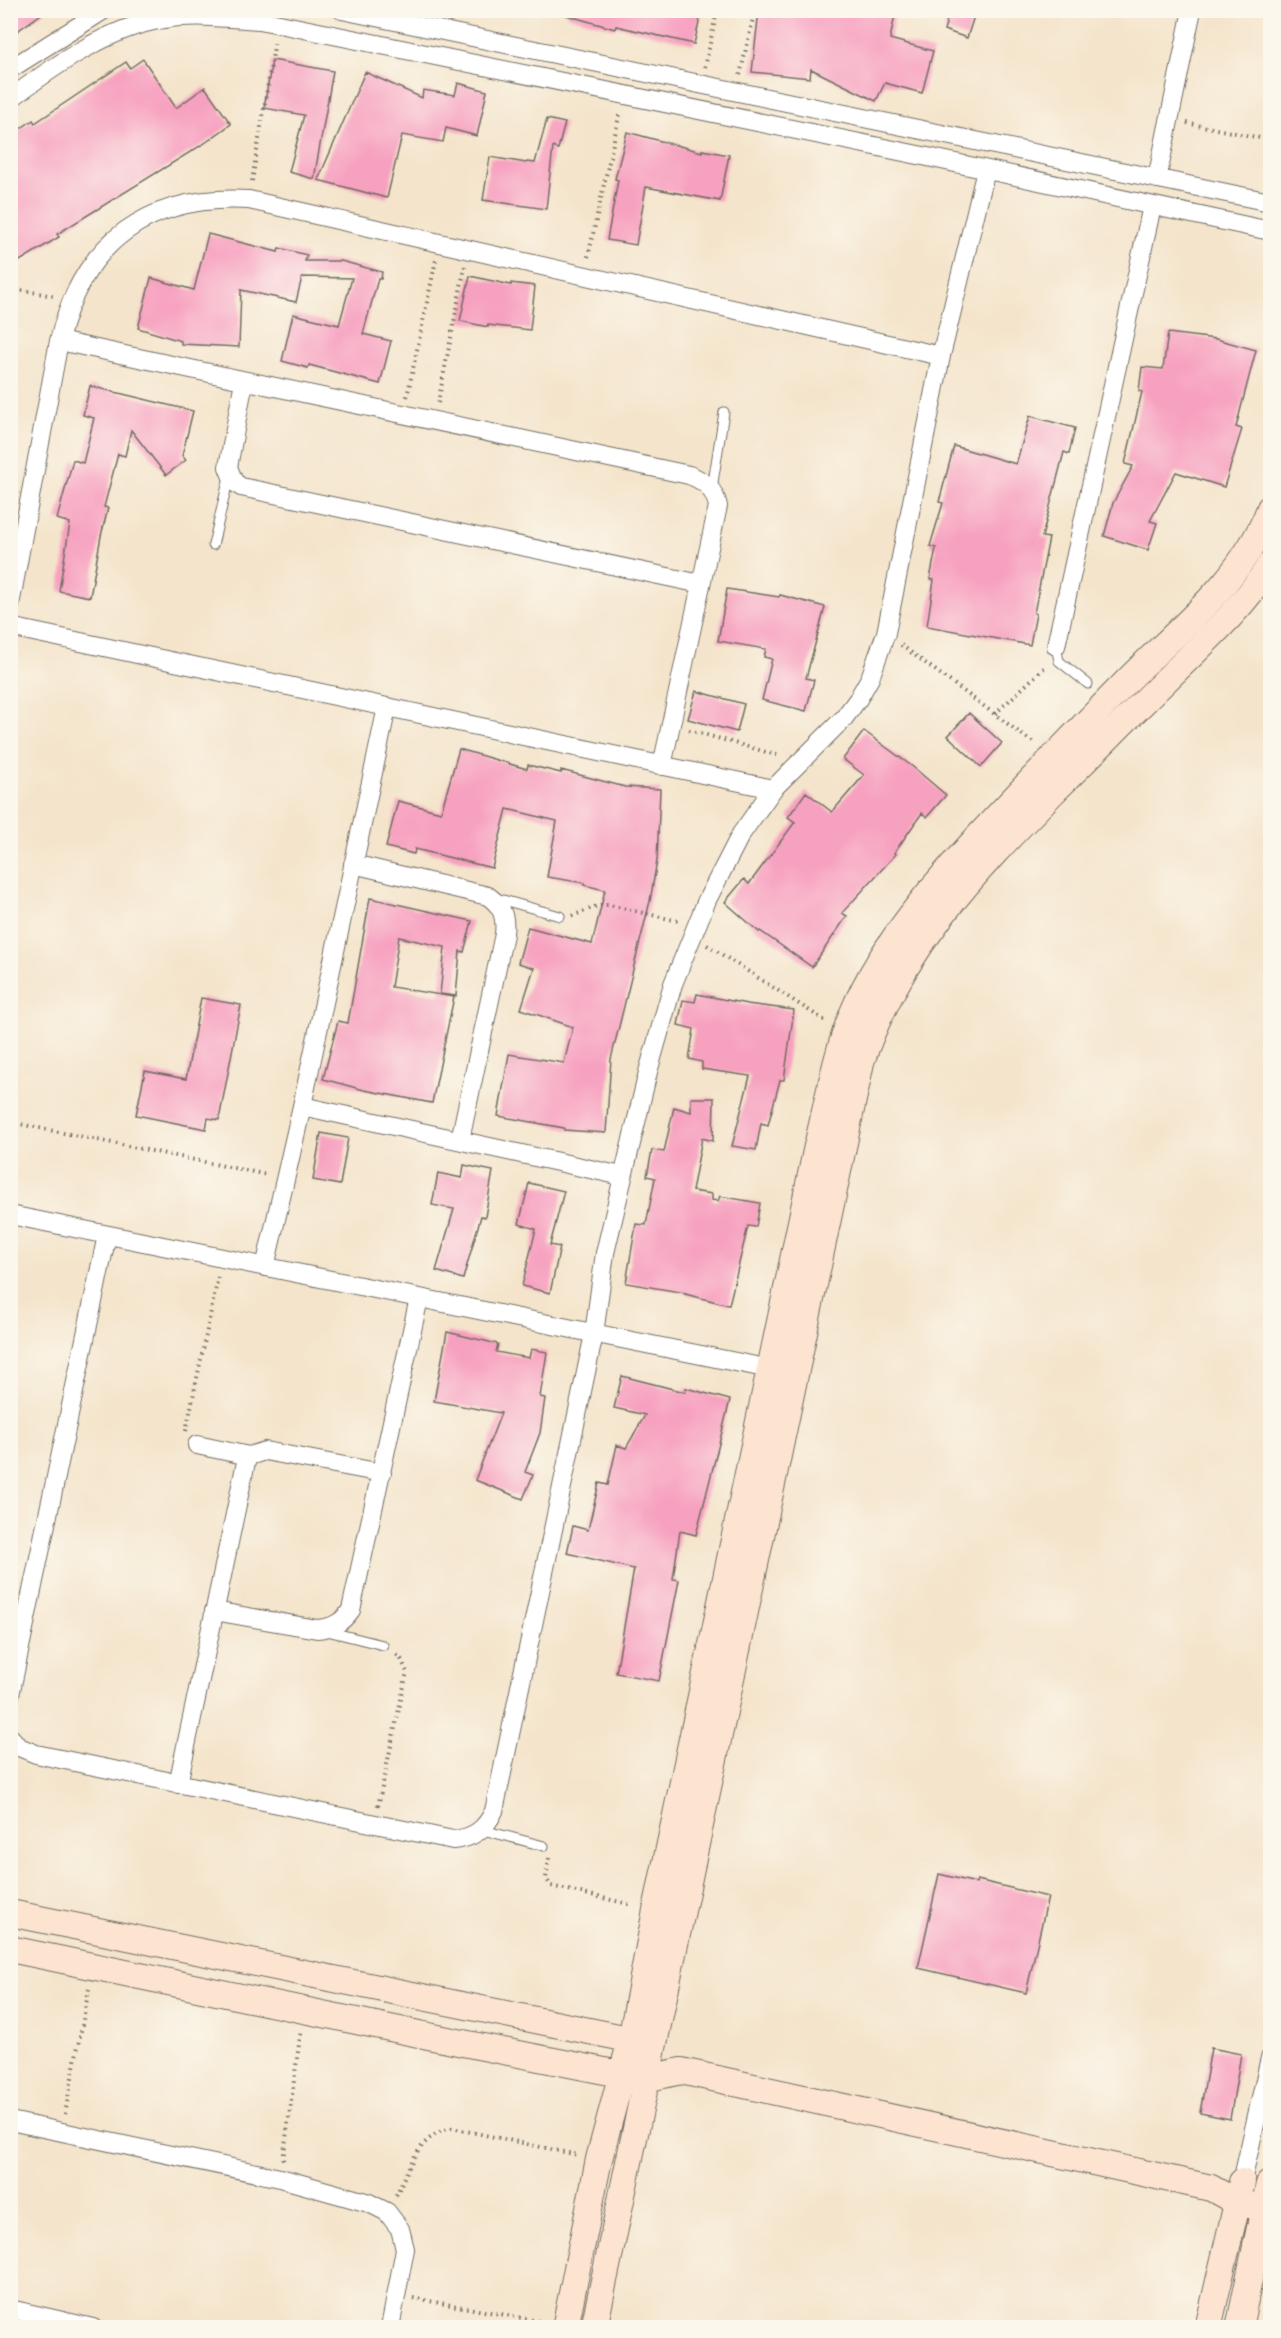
<svg xmlns="http://www.w3.org/2000/svg" width="1281" height="2338" viewBox="0 0 1281 2338" font-family="'Playpen Sans',sans-serif">
	<style>
		.building { fill: #f7a1c0 }
		.lines { fill: none; stroke-linecap: round; stroke-linejoin: round }
		.lane-casing { stroke: #716c63; stroke-width: 11 }
		.street-casing { stroke: #716c63; stroke-width: 20 }
		.secondary-casing { stroke: #716c63; stroke-width: 28 }
		.path { stroke: #716c63; stroke-width: 4; stroke-dasharray: 1.5 4.5; stroke-linecap: butt }
		.lane { stroke: #fff; stroke-width: 9 }
		.street { stroke: #fff; stroke-width: 18 }
		.secondary { stroke: #fde4d1; stroke-width: 26 }
	</style>
	<rect width="100%" height="100%" fill="#fbf7ec"/>
	<filter id="ink" filterUnits="userSpaceOnUse"><feTurbulence type="fractalNoise" baseFrequency=".0167" numOctaves="2"/><feDisplacementMap in="SourceGraphic" scale="12" xChannelSelector="R" yChannelSelector="G"/><feConvolveMatrix kernelMatrix="1 2 1 2 8 2 1 2 1" color-interpolation-filters="sRGB"/></filter>
	<filter id="wash" filterUnits="userSpaceOnUse"><feTurbulence type="fractalNoise" baseFrequency=".008" numOctaves="4" result="noise"/><feDisplacementMap in="SourceGraphic" scale="24" xChannelSelector="R" yChannelSelector="G"/><feGaussianBlur stdDeviation="1.35" result="paint"/><feColorMatrix in="noise" values="0 0 0 0 0 0 0 0 0 0 0 0 0 0 0 0 0 1.4 0 .05"/><feComposite in="paint" operator="in"/></filter>
	<g filter="url(#wash)">
		<rect width="100%" height="100%" fill="#f4e4cb"/>
		<g id="blocks">
			<path class="building" d="M 10,10 L 47,10 L 10,36 Z
				M 567,10 L 702,10 L 694,44 L 616,26 L 615,29 L 566,15 Z
				M 759,10 L 896,10 L 890,39 L 933,51 L 922,93 L 885,83 L 876,101 L 811,69 L 810,78 L 752,72 Z
				M 950,10 L 976,10 L 967,38 L 944,30 Z
				M 143,59 L 176,108 L 205,87 L 231,124 L 205,143 L 57,234 L 59,237 L 10,267 L 10,136 L 33,120 L 35,123 L 126,62 L 130,68 Z
				M 272,60 L 333,71 L 314,179 L 289,172 L 304,115 L 264,108 Z
				M 365,72 L 422,98 L 423,90 L 455,95 L 458,83 L 487,91 L 477,136 L 446,128 L 443,142 L 402,135 L 387,198 L 318,180 Z
				M 547,119 L 565,123 L 558,149 L 553,147 L 546,209 L 483,200 L 490,157 L 526,163 L 527,162 L 535,163 Z
				M 627,132 L 702,152 L 702,150 L 729,155 L 720,201 L 646,187 L 636,245 L 607,240 L 618,180 L 615,179 Z
				M 208,234 L 278,252 L 279,248 L 307,255 L 305,261 L 341,261 L 382,272 L 381,279 L 378,279 L 363,334 L 391,341 L 380,384 L 309,365 L 308,368 L 282,361 L 293,314 L 339,325 L 352,278 L 302,277 L 296,302 L 241,290 L 239,347 L 181,344 L 181,341 L 138,328 L 151,278 L 194,290 Z
				M 470,276 L 511,285 L 511,283 L 535,286 L 530,330 L 488,325 L 488,327 L 460,321 Z
				M 1168,333 L 1216,339 L 1256,350 L 1236,427 L 1242,429 L 1224,487 L 1176,472 L 1150,521 L 1157,523 L 1148,550 L 1104,536 L 1113,503 L 1133,466 L 1125,464 L 1142,392 L 1139,391 L 1142,367 L 1163,369 Z
				M 90,386 L 193,411 L 182,456 L 186,460 L 166,475 L 131,430 L 125,456 L 118,454 L 104,507 L 108,508 L 101,536 L 90,597 L 59,591 L 70,523 L 57,519 L 73,460 L 83,463 L 94,418 L 83,415 Z
				M 1030,416 L 1075,428 L 1069,454 L 1064,452 L 1042,537 L 1049,538 L 1034,613 L 1036,614 L 1030,645 L 927,626 L 934,580 L 930,579 L 936,548 L 930,546 L 943,503 L 939,502 L 954,446 L 1016,464 Z
				M 727,589 L 779,597 L 780,595 L 825,607 L 806,678 L 814,680 L 806,711 L 762,700 L 772,659 L 764,657 L 766,649 L 718,641 Z
				M 696,691 L 744,704 L 737,732 L 688,719 Z
				M 969,713 L 1002,743 L 981,767 L 948,736 Z
				M 864,731 L 913,767 L 946,795 L 927,817 L 922,813 L 894,853 L 896,854 L 842,913 L 847,916 L 812,967 L 760,931 L 759,932 L 725,902 L 744,879 L 749,884 L 795,822 L 788,817 L 806,792 L 832,812 L 864,775 L 843,759 Z
				M 459,749 L 527,769 L 528,765 L 561,773 L 561,770 L 625,787 L 660,789 L 657,861 L 650,901 L 611,1059 L 606,1133 L 564,1130 L 564,1128 L 498,1116 L 509,1054 L 564,1063 L 573,1027 L 521,1009 L 534,968 L 518,963 L 528,927 L 592,944 L 605,890 L 584,885 L 585,883 L 547,877 L 557,821 L 507,809 L 492,868 L 415,849 L 414,854 L 386,847 L 398,801 L 441,812 Z
				M 370,898 L 472,921 L 464,952 L 460,951 L 456,996 L 440,994 L 445,947 L 399,937 L 391,987 L 454,997 L 432,1103 L 364,1090 L 323,1079 L 338,1021 L 348,1023 Z
				M 697,994 L 747,1004 L 794,1010 L 784,1080 L 780,1080 L 768,1125 L 761,1123 L 756,1150 L 732,1146 L 750,1076 L 702,1069 L 702,1062 L 689,1059 L 694,1029 L 678,1025 L 683,1000 L 695,1002 Z
				M 201,998 L 241,1005 L 219,1120 L 208,1118 L 206,1129 L 136,1115 L 145,1071 L 186,1079 Z
				M 691,1098 L 714,1098 L 713,1141 L 702,1138 L 692,1191 L 712,1194 L 712,1200 L 718,1201 L 720,1196 L 760,1203 L 756,1227 L 748,1226 L 729,1305 L 685,1294 L 686,1293 L 626,1283 L 636,1224 L 646,1225 L 655,1178 L 647,1176 L 652,1150 L 664,1152 L 674,1107 L 691,1112 Z
				M 321,1133 L 348,1138 L 340,1185 L 313,1180 Z
				M 464,1165 L 493,1171 L 485,1217 L 481,1216 L 463,1279 L 436,1271 L 454,1209 L 432,1205 L 438,1173 L 462,1178 Z
				M 529,1183 L 564,1191 L 550,1245 L 560,1247 L 550,1293 L 522,1286 L 536,1229 L 519,1224 Z
				M 447,1332 L 498,1344 L 496,1352 L 529,1358 L 531,1349 L 547,1352 L 540,1397 L 545,1398 L 540,1433 L 525,1472 L 533,1475 L 523,1499 L 475,1480 L 501,1413 L 434,1401 Z
				M 622,1376 L 685,1392 L 686,1388 L 730,1400 L 696,1535 L 680,1531 L 673,1579 L 679,1580 L 659,1681 L 616,1673 L 634,1569 L 567,1553 L 573,1526 L 588,1530 L 599,1483 L 608,1485 L 617,1445 L 626,1448 L 645,1415 L 614,1408 Z
				M 939,1874 L 976,1883 L 977,1880 L 1048,1897 L 1026,1993 L 918,1968 Z
				M 1211,2048 L 1241,2054 L 1230,2119 L 1200,2113 Z"/>
		</g>
	</g>
	<g filter="url(#ink)">
		<use href="#blocks" fill-opacity="0" stroke="#716c63" stroke-width="1.5"/>
		<g class="lines">
			<defs>
				<path id="lane" d="M 712,489 L 724,412
					M 213,545 L 229,477
					M 1056,646 L 1059,661 L 1088,684
					M 496,898 L 560,916
					M 327,1631 L 383,1645
					M 483,1830 L 544,1846"/>
				<path id="street" d="M 342,10 L 1270,202
					M 10,69 L 104,10
					M 10,99 C 54,66 109,27 164,19 C 196,14 228,18 260,20 L 923,156 L 1270,231
					M 1157,179 L 1192,10
					M 59,341 L 689,475 C 705,481 714,489 718,506 L 662,766
					M 244,381 L 228,467 L 234,482 L 241,487 L 701,584
					M 10,605 L 59,341 C 82,242 149,194 249,200 L 941,356
					M 10,627 L 773,789
					M 1056,646 L 1152,206
					M 353,864 L 488,896 C 502,906 506,916 504,934 L 460,1140
					M 302,1106 L 622,1176
					M 10,1215 L 770,1369
					M 265,1267 L 302,1106 L 387,707
					M 197,1445 L 249,1456
					M 214,1611 L 317,1629 C 332,1628 342,1623 351,1610 L 419,1298
					M 10,1695 L 107,1235
					M 10,1737 L 19,1747 L 36,1754 L 453,1840 C 473,1838 485,1830 494,1811 L 594,1334 L 605,1253 L 648,1072 L 673,984 L 707,900 L 741,834 L 773,789 L 844,718 L 858,699 L 870,678 L 886,633 L 941,356 L 986,170
					M 178,1784 L 246,1462 L 249,1456 L 265,1451 L 382,1473
					M 10,2121 L 280,2178 L 369,2203 L 387,2212 L 400,2229 L 405,2249 L 390,2328
					M 1242,2182 L 1270,2058
					M 10,2309 L 93,2328"/>
				<path id="secondary" d="M 10,1913 L 648,2043
					M 10,1949 L 438,2038 L 645,2079 L 681,2071 L 1211,2188 L 1238,2203 L 1270,2209
					M 565,2328 L 599,2159 L 631,2040 L 656,1910 L 817,1146 C 829,1097 837,1045 859,999 C 893,927 954,862 1008,805 C 1048,762 1089,720 1130,678 C 1181,627 1244,578 1270,508
					M 594,2328 L 861,1062 C 898,952 974,872 1054,791 C 1091,755 1127,718 1164,682 C 1201,645 1242,610 1270,565
					M 1208,2328 L 1242,2182
					M 1239,2328 L 1269,2184"/>
			</defs>
			<use href="#lane" class="lane-casing"/>
			<use href="#street" class="street-casing"/>
			<use href="#secondary" class="secondary-casing"/>
			<path class="path" d="M 705,67 L 717,10
				M 740,75 L 755,10
				M 1187,123 L 1270,140
				M 252,181 L 275,41
				M 588,257 L 620,112
				M 10,288 L 54,296
				M 407,397 L 436,260
				M 438,403 L 465,266
				M 901,645 L 1035,744
				M 995,714 L 1047,665
				M 689,730 L 780,756
				M 572,916 L 600,905 L 609,905 L 678,921
				M 707,945 L 827,1022
				M 10,1122 L 268,1175
				M 186,1431 L 218,1277
				M 378,1806 L 407,1672 L 401,1659 L 394,1652
				M 549,1858 L 546,1878 L 551,1886 L 633,1905
				M 65,2114 L 89,1989
				M 283,2160 L 301,2030
				M 396,2195 C 410,2167 418,2135 452,2128 L 578,2155
				M 413,2298 L 544,2322"/>
			<use href="#lane" class="lane"/>
			<use href="#street" class="street"/>
			<use href="#secondary" class="secondary"/>
		</g>
	</g>
	<rect width="1281" height="2338" fill="none" stroke="#fbf7ec" stroke-width="36"/>
</svg>
